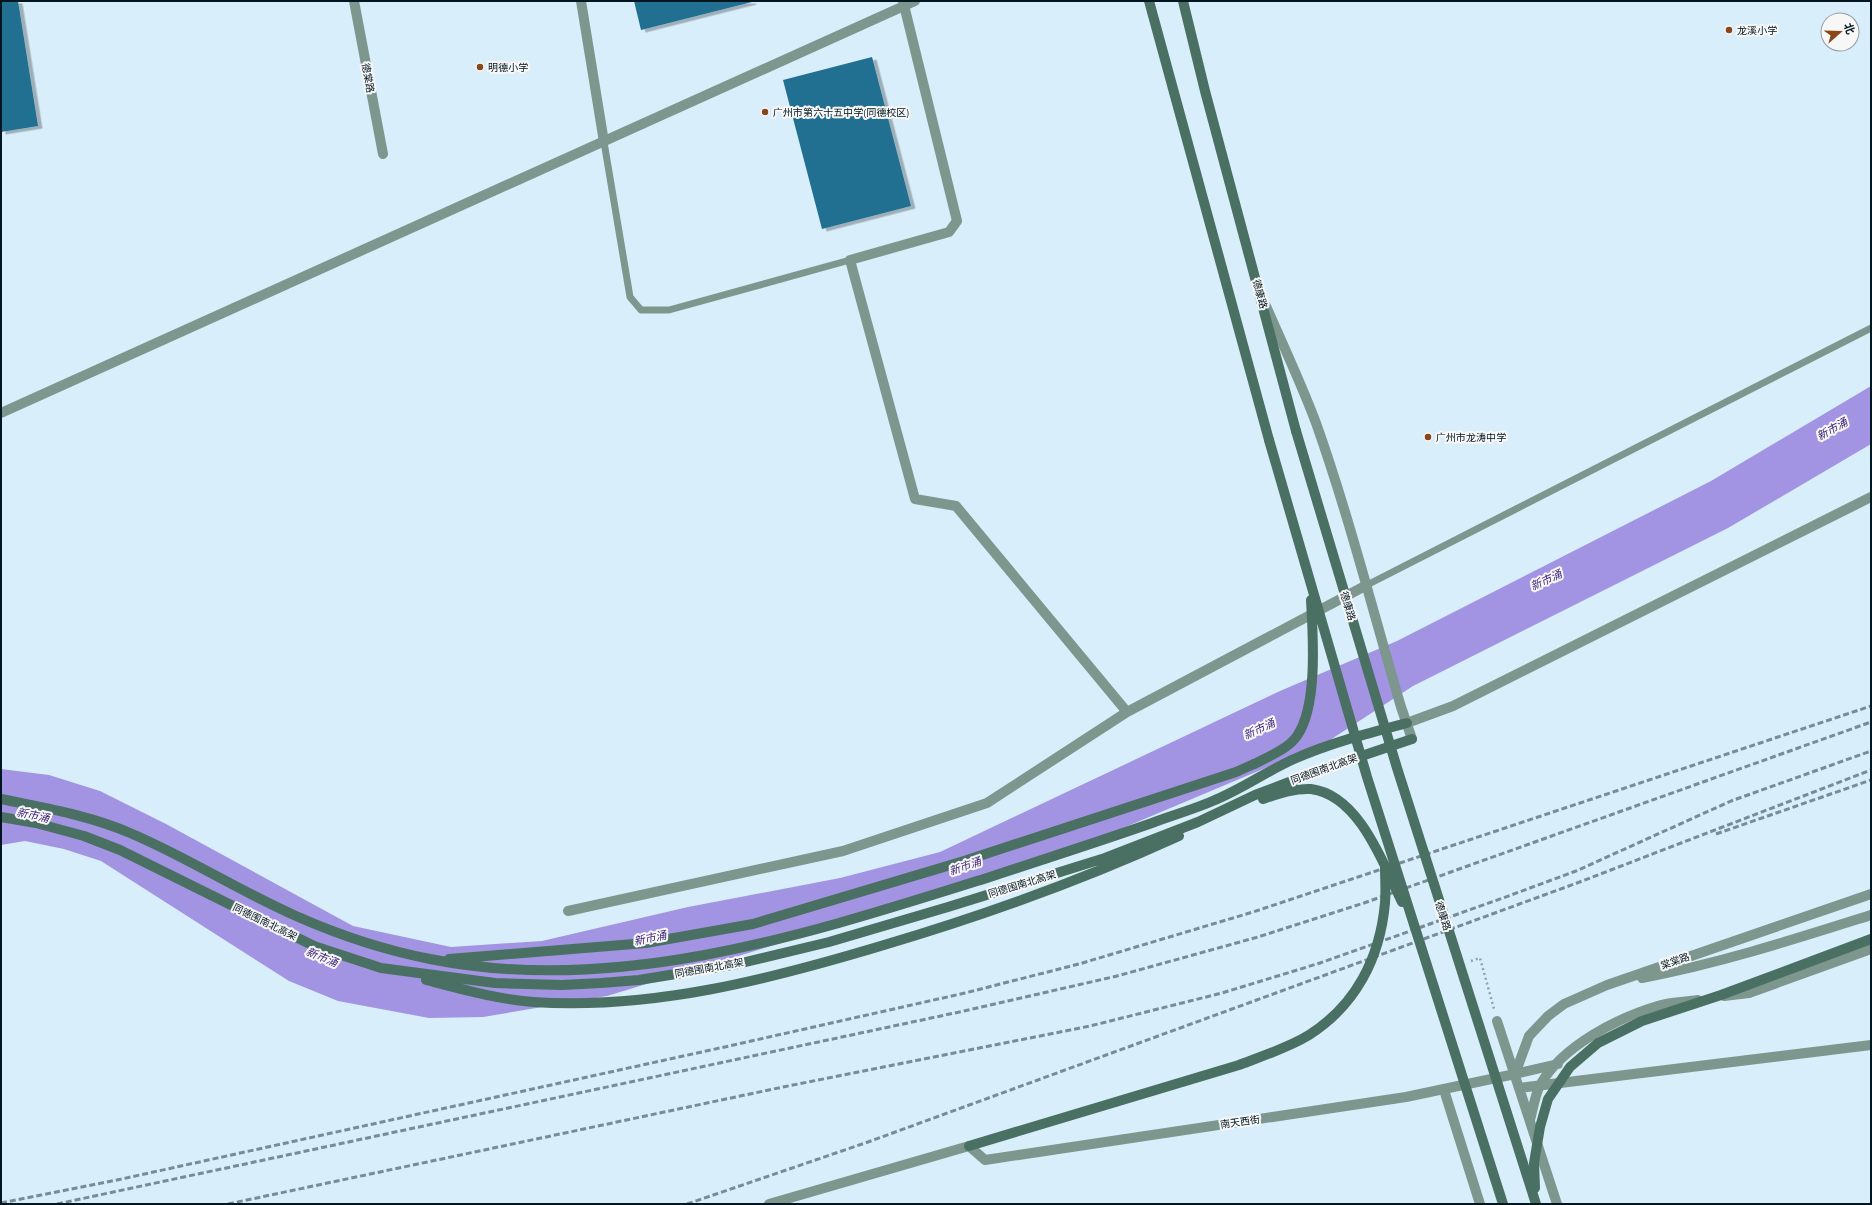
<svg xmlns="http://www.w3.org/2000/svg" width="1872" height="1205" viewBox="0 0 1872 1205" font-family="Montserrat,'Noto Sans SC',sans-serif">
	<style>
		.water { fill: #a294e2 }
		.building { fill: #226f91; filter: url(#shadow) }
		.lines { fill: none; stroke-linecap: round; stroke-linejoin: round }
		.path { stroke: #8da3ae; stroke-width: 2.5; stroke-dasharray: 2 3; stroke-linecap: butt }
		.service { stroke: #7e978e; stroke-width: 7 }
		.minor { stroke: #7e978e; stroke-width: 10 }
		.tertiary { stroke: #7e978e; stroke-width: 10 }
		.secondary { stroke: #4a7063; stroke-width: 10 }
		.rail { stroke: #768c97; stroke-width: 3; stroke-dasharray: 6 3; stroke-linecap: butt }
		.secondary-bridge { stroke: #4a7063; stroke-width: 10 }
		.poi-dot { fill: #894618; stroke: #f7f7f7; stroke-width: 1.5 }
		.labels { text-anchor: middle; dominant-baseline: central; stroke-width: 4; stroke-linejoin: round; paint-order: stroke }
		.poi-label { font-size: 10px; fill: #011620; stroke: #f7f7f7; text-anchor: start }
		.street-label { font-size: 10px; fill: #011620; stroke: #f7f7f7 }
		.water-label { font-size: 11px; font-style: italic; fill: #3a1d77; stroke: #f7f7f7 }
	</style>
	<defs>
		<filter id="shadow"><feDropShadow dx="4.5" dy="2.5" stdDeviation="0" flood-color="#0004"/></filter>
	</defs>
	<rect width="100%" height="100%" fill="#d8eefa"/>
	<path class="water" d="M 1871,386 L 1871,444 L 1728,528 L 1413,686 L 1327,742 L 1028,868 L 607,996 L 483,1017 L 429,1018 L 338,1001 L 289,981 L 101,861 L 64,849 L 25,841 L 1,845 L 1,769 L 49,775 L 100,791 L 166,824 L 353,926 L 451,947 L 542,941 L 688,907 L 840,878 L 940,852 L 1280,691 L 1397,641 L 1711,481 Z"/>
	<path class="building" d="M 1,1 L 18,1 L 38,126 L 1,132 Z
		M 634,1 L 752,1 L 752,2 L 641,30 Z
		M 872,57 L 911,206 L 822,229 L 783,80 Z"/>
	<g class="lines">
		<path class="path" d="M 1471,961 L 1480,958 L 1494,1009"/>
		<path class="service" d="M 604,142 L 630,297 L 641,310 L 669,310 L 850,260
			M 1365,586 L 1871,328"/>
		<path class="minor" d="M 354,1 L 383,154
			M 581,1 L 604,142
			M 903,1 L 957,221 L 949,232 L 850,260 L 915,499 L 956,506 L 1127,712
			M 1266,306 C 1283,345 1301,383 1316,423 C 1349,516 1373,612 1401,707 L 1412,739
			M 1,413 L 915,1
			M 568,911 L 843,851 L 987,803 L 1127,712 L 1365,586
			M 1497,1021 L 1557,1204
			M 1519,1088 L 1871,1045
			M 1444,1090 L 1480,1204
			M 769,1204 L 969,1146 L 985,1160 L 1406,1097 L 1515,1074"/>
		<path class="tertiary" d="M 1407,723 L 1453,706 L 1871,497
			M 1642,978 C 1721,963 1795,939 1871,915
			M 1724,996 L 1749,993 L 1871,949
			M 1515,1074 L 1529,1036 L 1548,1016 L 1564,1004 L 1607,985 L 1871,894
			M 1515,1074 L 1558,1064
			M 1530,1120 C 1533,1109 1535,1095 1540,1085 C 1563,1045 1619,1017 1661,1005 C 1673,1002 1686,1002 1698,1000"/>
		<path class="secondary" d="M 1149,1 L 1269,440
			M 1183,1 L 1205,91 L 1296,431
			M 1,799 C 44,808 89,815 130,833 C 187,857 239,891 296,916 C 339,935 384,950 430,959 C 619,997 811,933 990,877 C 1044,859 1098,842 1152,823 C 1173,815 1195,809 1215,800 C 1242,789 1267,771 1294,759 C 1330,743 1369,733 1407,723
			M 1,817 L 36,823 L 84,836 L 120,850 L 314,946 L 381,968 L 495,983 L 562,985 L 601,983 L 639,980 L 737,964 L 829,942 L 948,907 L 1105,858 L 1198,822 L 1255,795 L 1323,769 L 1412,739
			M 449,959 L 646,943 L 753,924 L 964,861 L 1236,772 L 1254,764
			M 426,980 C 461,989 496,999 533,1002 C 653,1010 771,979 884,945 C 985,915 1083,880 1179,836"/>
		<path class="rail" d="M 1716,834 L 1871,780
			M 1,1203 L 117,1180 L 729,1046 L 965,993 L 1079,964 L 1253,912 L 1871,706
			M 57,1204 L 964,1011 L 1117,976 L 1258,937 L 1364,903 L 1871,722
			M 228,1204 L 783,1087 L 1090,1026 L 1222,993 L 1320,963 L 1503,898 L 1576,871 L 1731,801 L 1871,751
			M 687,1204 L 868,1142 L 1577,883 L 1871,770"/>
		<path class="secondary-bridge" d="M 1296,431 L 1397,768 L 1536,1204
			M 1269,440 L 1367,777 L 1503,1204
			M 1254,764 C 1268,757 1288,749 1297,736 C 1318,706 1313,636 1311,600
			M 1263,799 C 1278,794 1295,788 1311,789 C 1359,795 1383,863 1402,902
			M 969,1146 L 1239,1065 C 1262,1056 1288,1048 1309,1035 C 1356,1005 1380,958 1385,903 C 1386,892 1385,879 1385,867
			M 1535,1188 L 1534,1163 L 1540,1127 L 1548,1099 L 1570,1067 L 1598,1043 L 1642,1021 L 1721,995 L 1871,939"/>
	</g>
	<g class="poi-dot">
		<circle cx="1729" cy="30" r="4"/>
		<circle cx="480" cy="67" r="4"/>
		<circle cx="765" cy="112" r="4"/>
		<circle cx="1428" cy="437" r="4"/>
	</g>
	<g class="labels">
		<g class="poi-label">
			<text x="1737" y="30">龙溪小学</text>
			<text x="488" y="67">明德小学</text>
			<text x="773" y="112">广州市第六十五中学(同德校区)</text>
			<text x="1436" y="437">广州市龙涛中学</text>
		</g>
		<g class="street-label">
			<text transform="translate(368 78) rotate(80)">德棠路</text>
			<text transform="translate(1260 294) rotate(75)">德康路</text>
			<text transform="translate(1348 606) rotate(73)">德康路</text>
			<text transform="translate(1324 769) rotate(-20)">同德围南北高架</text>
			<text transform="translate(1022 884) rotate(-17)">同德围南北高架</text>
			<text transform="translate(1443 916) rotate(72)">德康路</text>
			<text transform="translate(265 922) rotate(26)">同德围南北高架</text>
			<text transform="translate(1675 961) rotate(-19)">棠棠路</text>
			<text transform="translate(709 968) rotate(-10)">同德围南北高架</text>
			<text transform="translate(1240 1122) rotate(-8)">南天西街</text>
		</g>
		<g class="water-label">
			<text transform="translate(1832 429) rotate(-29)">新市涌</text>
			<text transform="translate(1546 580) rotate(-25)">新市涌</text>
			<text transform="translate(1259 729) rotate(-25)">新市涌</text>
			<text transform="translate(33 815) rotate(12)">新市涌</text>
			<text transform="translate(965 866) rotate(-19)">新市涌</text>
			<text transform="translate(650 938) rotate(-12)">新市涌</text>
			<text transform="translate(322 957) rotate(22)">新市涌</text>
		</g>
	</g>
	<rect width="1872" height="1205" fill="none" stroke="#011620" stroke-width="4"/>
	<g transform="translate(1840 32) rotate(70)"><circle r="19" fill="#f7f7f7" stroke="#959da1"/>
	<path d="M0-3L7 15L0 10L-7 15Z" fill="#894618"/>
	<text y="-6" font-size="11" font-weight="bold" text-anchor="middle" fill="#011620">北</text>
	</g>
</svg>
